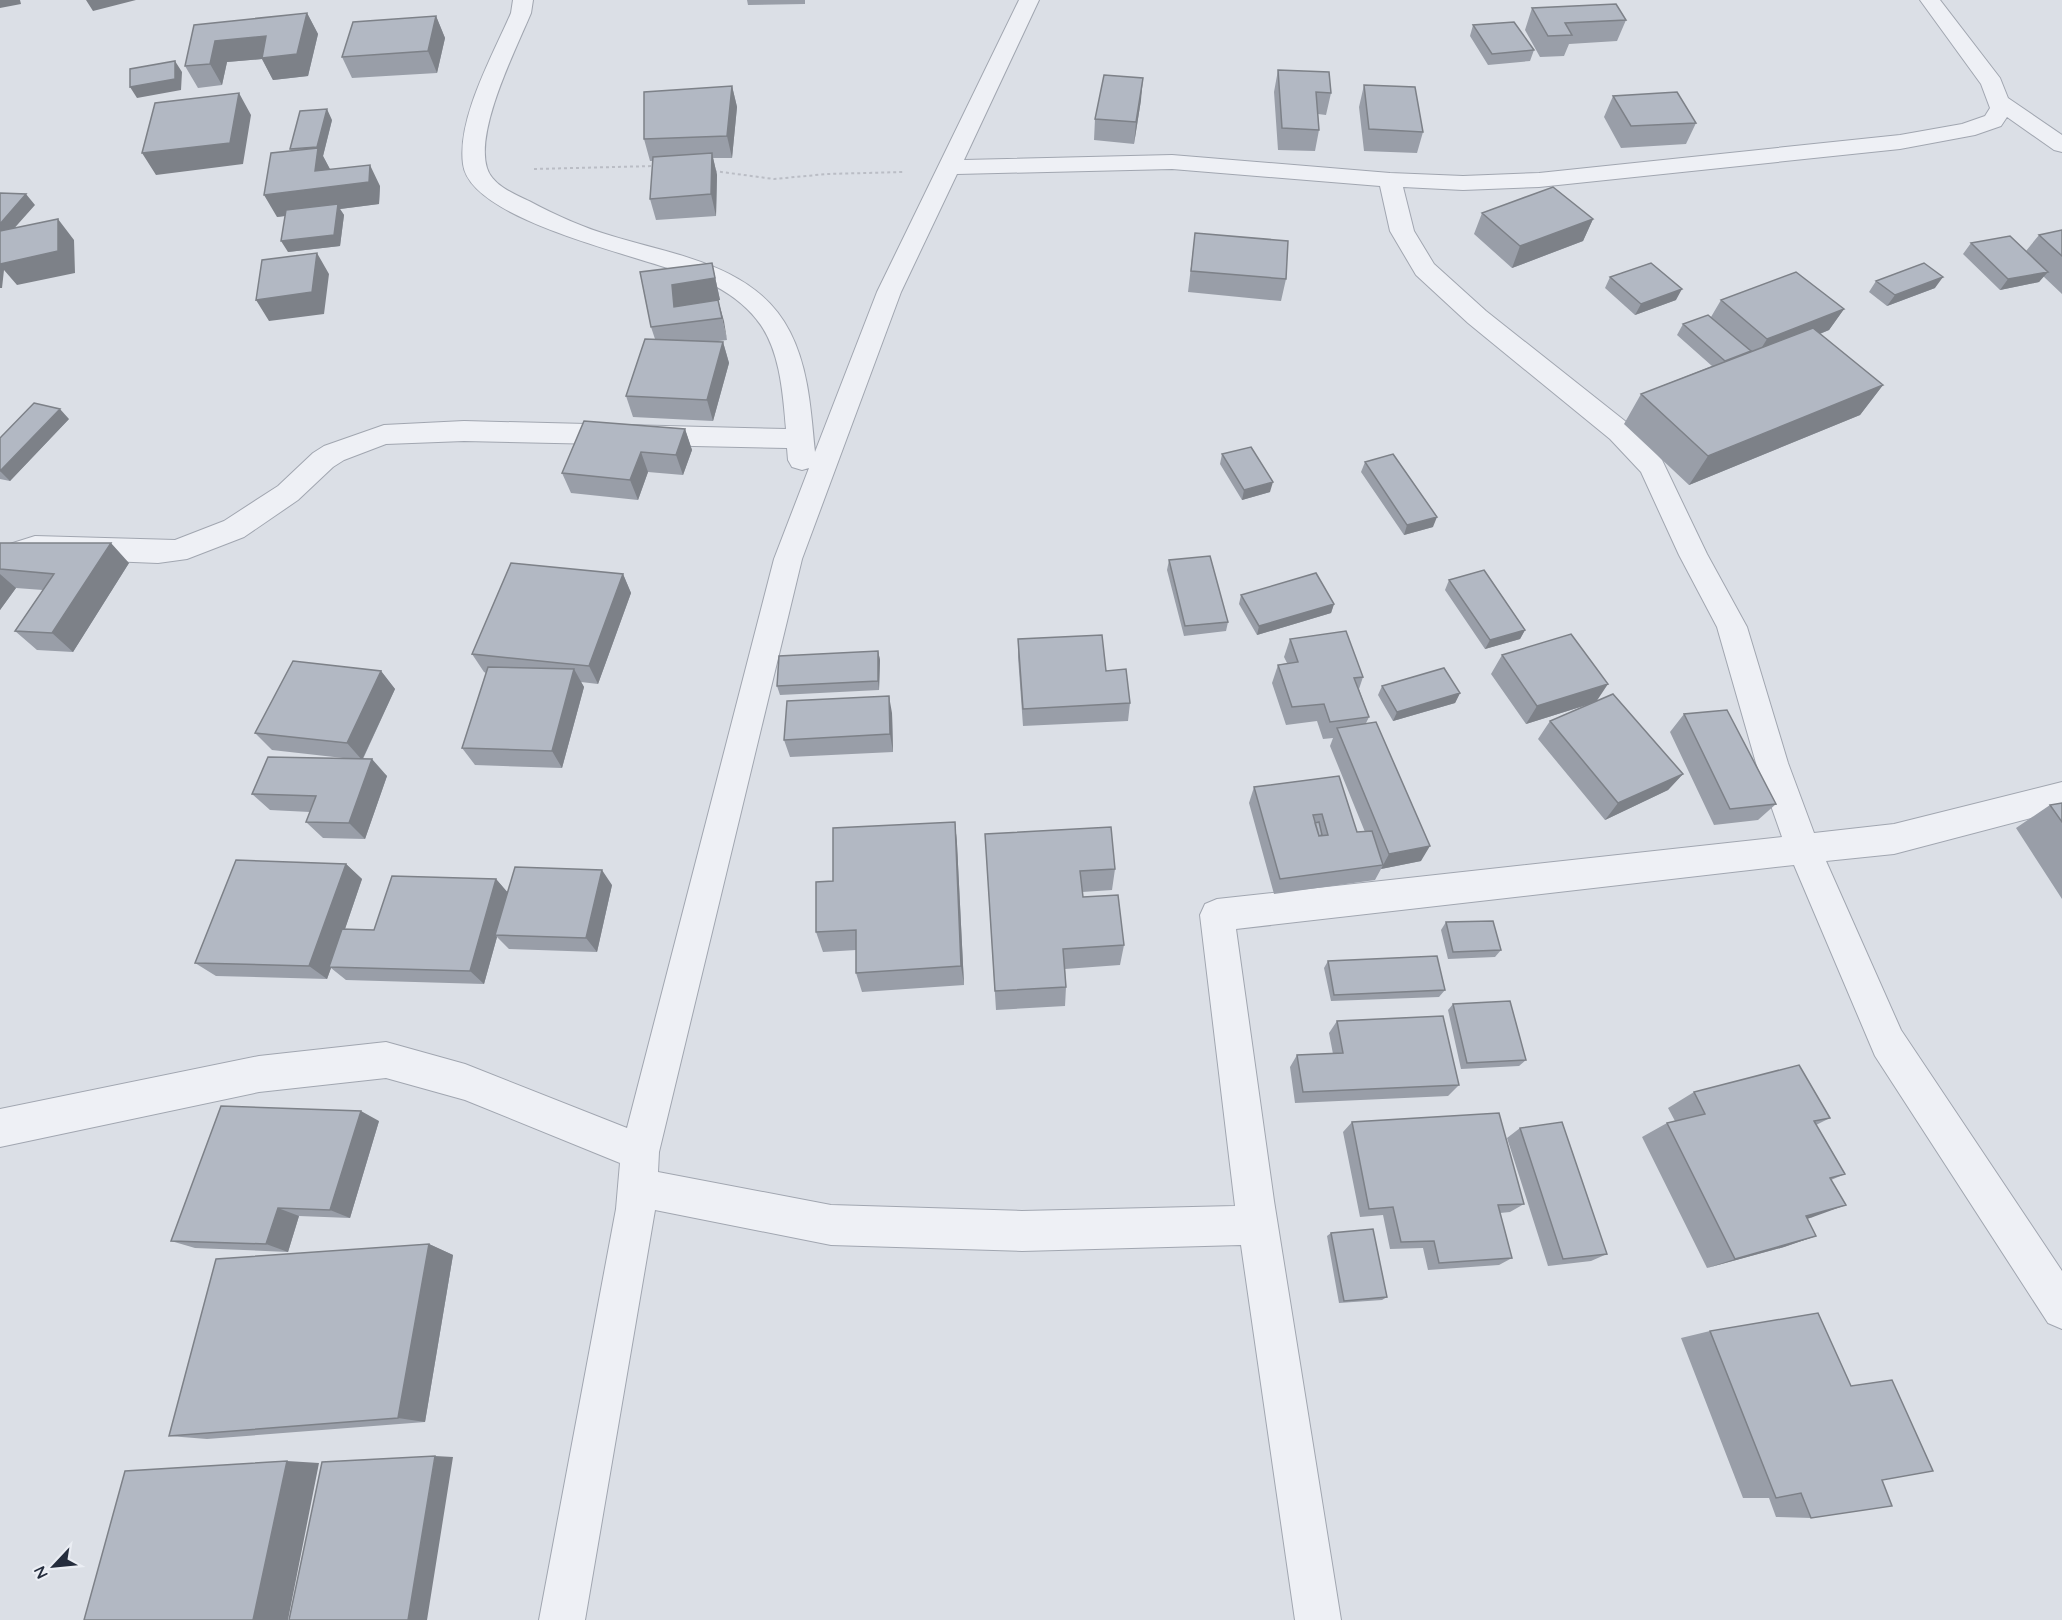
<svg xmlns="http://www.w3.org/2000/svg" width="2062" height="1620" viewBox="0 0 2062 1620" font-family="Quicksand,sans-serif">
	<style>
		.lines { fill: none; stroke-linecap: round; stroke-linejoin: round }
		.minor-casing { stroke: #a1a6b0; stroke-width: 2 }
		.path { stroke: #babdc5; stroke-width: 2; stroke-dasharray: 3 3; stroke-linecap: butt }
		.minor { fill: #eef0f5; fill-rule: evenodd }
		.wall { fill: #999ea8 }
		.shaded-wall { fill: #7d8188 }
		.building { fill: #b2b8c3; stroke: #7d8188; stroke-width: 1.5; fill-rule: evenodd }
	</style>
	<rect width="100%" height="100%" fill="#dbdfe6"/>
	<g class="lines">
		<defs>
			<path id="minor" d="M 513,0 L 533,0 L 531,13 C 516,49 475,130 487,168 C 492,185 514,194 529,201 C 555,215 584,228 612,236 C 677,256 756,265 790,332 C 809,369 811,412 815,452 L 877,292 L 1019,0 L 1039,0 L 964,160 L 1172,155 L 1390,173 L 1463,176 L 1539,173 L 1900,135 L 1962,124 L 1985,116 L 1990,108 L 1981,84 L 1920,0 L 1940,0 L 2000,78 L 2008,98 L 2062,135 L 2062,152 L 2054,150 L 2007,117 L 2001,126 L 1975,135 L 1900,149 L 1539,187 L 1463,190 L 1403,187 L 1414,231 L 1434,264 L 1486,311 L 1630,425 L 1662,460 L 1707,554 L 1747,627 L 1788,763 L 1814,833 L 1894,824 L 2062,782 L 2062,810 L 1894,854 L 1826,861 L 1901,1030 L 2062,1271 L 2062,1329 L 2048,1323 L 1875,1056 L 1794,865 L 1236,929 L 1274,1201 L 1341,1620 L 1295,1620 L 1241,1245 L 1022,1251 L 831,1245 L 655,1210 L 585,1620 L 539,1620 L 616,1209 L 620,1163 L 465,1100 L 386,1078 L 259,1092 L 0,1147 L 0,1109 L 259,1056 L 386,1042 L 465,1064 L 627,1128 L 774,559 L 809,468 L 802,470 L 792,467 L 788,460 L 787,448 L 464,441 L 386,444 L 344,460 L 333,467 L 298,500 L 244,537 L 187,559 L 158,563 L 35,558 L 0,569 L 0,547 L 35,536 L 175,540 L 224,521 L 278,486 L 313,453 L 324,446 L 384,425 L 464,421 L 786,429 C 783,394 780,348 757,320 C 744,303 726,291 707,282 C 658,259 470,224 463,164 C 457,118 493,55 511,13 ZM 1172,169 L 1380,186 L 1390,231 L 1416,275 L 1468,323 L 1610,439 L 1641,472 L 1679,555 L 1717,627 L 1756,763 L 1782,837 L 1217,899 L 1205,904 L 1200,915 L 1235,1206 L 1022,1211 L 831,1205 L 658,1172 L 659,1152 L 802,559 L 901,292 L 957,174 Z"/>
		</defs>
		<use href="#minor" class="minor-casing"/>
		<path class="path" d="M 534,169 L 655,166
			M 714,171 L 774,179 L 827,174 L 903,172"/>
		<use href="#minor" class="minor"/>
	</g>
	<path class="wall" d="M 747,0 L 805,0 L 805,4 L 748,5 Z
		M 1532,8 L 1626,20 L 1617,41 L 1569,44 L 1564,56 L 1540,57 L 1525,30 Z
		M 307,13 L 318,34 L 308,76 L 273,80 L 262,59 L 227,62 L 222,85 L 198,88 L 185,66 Z
		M 436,16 L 445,38 L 437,73 L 352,78 L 342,57 Z
		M 1473,25 L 1534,50 L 1530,61 L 1488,65 L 1470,36 Z
		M 1278,70 L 1331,93 L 1326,115 L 1318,114 L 1319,130 L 1315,151 L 1278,150 L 1274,92 Z
		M 1364,85 L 1423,132 L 1417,153 L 1364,151 L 1359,107 Z
		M 732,86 L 737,107 L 732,158 L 713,158 L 717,175 L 716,216 L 656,220 L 650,199 L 653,161 L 650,161 L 644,139 Z
		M 1613,96 L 1696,123 L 1686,144 L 1621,148 L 1604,117 Z
		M 1141,100 L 1134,144 L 1094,140 L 1095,119 Z
		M 332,120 L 323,156 L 330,170 L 380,186 L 379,204 L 340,209 L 344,215 L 340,246 L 288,252 L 285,216 L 277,217 L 291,151 L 290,149 Z
		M 1482,213 L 1593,219 L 1583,241 L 1512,268 L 1474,234 Z
		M 2062,230 L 2062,294 L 2043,276 L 2039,282 L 2000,290 L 1963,254 L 1971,243 L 2026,251 L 2039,235 Z
		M 1195,233 L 1286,279 L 1281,301 L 1188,292 Z
		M 712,263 L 720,300 L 678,306 L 718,300 L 727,340 L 711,342 L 723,342 L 729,363 L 713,421 L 633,417 L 626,396 L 645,339 L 655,339 L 651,327 L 640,272 Z
		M 1610,277 L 1676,300 L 1635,315 L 1605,288 Z
		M 1876,281 L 1935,288 L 1887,306 L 1869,292 Z
		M 1721,300 L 1844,309 L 1829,330 L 1820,334 L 1883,385 L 1860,415 L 1689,485 L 1624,424 L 1641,394 L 1712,366 L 1677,335 L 1683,324 L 1711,317 Z
		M 69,419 L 10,481 L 0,479 L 0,438 Z
		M 685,429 L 692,450 L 683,475 L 648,472 L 638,500 L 571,493 L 562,473 Z
		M 1222,454 L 1270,492 L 1242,500 L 1220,464 Z
		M 1365,462 L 1433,527 L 1404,535 L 1361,472 Z
		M 0,543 L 129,563 L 73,652 L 37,650 L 15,631 L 43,590 L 16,588 L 0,610 Z
		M 1169,560 L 1228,622 L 1226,631 L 1184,636 L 1167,570 Z
		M 623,574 L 631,593 L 598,684 L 581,682 L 584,687 L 562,768 L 475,765 L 462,748 L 486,673 L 484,672 L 472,654 Z
		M 1449,580 L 1525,630 L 1520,639 L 1485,649 L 1445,590 Z
		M 1241,595 L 1334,604 L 1331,613 L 1257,635 L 1239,604 Z
		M 1018,639 L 1106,671 L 1130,703 L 1128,721 L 1023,726 L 1018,657 Z
		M 1290,639 L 1363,677 L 1359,689 L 1369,717 L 1366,723 L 1421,861 L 1381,869 L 1375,880 L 1274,894 L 1249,803 L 1254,787 L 1339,776 L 1357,832 L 1365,832 L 1330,746 L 1333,738 L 1323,739 L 1317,721 L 1286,725 L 1272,683 L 1278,665 L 1287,663 L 1284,657 Z
		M 878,651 L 880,660 L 879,690 L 780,695 L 777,686 Z
		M 1502,655 L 1596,701 L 1683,774 L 1668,790 L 1605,820 L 1538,739 L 1550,721 L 1593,703 L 1526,724 L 1491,674 Z
		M 381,671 L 395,689 L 363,759 L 387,776 L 365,839 L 323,838 L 306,822 L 310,812 L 270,810 L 252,794 L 352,759 L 272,750 L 255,733 Z
		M 1382,686 L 1460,693 L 1455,703 L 1393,721 L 1378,695 Z
		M 892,713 L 893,752 L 790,757 L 784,740 Z
		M 1684,714 L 1776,804 L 1758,820 L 1714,825 L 1670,732 Z
		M 2062,803 L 2062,899 L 2016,828 L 2050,805 Z
		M 955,822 L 957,844 L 964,985 L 862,992 L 856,973 L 856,950 L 823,952 L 816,932 L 833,881 Z
		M 985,834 L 1115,869 L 1112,890 L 1082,892 L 1083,897 L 1124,945 L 1120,965 L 1065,969 L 1066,987 L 1065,1006 L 996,1010 Z
		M 346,864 L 362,879 L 345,929 L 374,930 L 496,879 L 508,893 L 612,885 L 597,952 L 509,949 L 497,937 L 484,984 L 346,980 L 331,968 L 327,979 L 216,976 L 195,963 Z
		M 1446,922 L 1501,950 L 1495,957 L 1448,959 L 1441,930 Z
		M 1328,961 L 1445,990 L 1439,997 L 1331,1001 L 1324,968 Z
		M 1453,1004 L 1526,1060 L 1519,1066 L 1461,1069 L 1448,1010 Z
		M 1337,1021 L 1459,1085 L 1448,1096 L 1295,1103 L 1290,1067 L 1297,1055 L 1333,1054 L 1329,1033 Z
		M 1694,1092 L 1830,1118 L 1816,1125 L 1845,1174 L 1831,1180 L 1813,1217 L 1807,1219 L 1816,1236 L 1784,1247 L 1707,1268 L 1642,1137 L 1667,1123 L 1675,1121 L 1668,1108 Z
		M 379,1121 L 350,1218 L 299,1216 L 288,1252 L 195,1248 L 171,1241 Z
		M 1352,1122 L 1524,1204 L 1510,1212 L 1500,1213 L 1512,1258 L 1499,1265 L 1428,1270 L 1423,1248 L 1390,1249 L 1383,1215 L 1360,1217 L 1343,1132 Z
		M 1520,1128 L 1607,1254 L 1591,1261 L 1548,1266 L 1507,1138 Z
		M 1331,1233 L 1387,1297 L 1382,1300 L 1339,1303 L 1327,1236 Z
		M 429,1244 L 453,1255 L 425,1422 L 207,1439 L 169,1436 Z
		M 1710,1331 L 1851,1386 L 1892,1380 L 1882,1480 L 1811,1518 L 1776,1517 L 1769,1498 L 1743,1498 L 1681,1338 Z"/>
	<path class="shaded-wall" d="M 0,0 L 20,0 L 21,4 L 0,8 Z
		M 86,0 L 136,0 L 93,11 Z
		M 307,13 L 318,34 L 308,76 L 273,80 L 262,59 L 227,62 L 222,85 L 210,64 L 215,41 Z
		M 436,16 L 445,38 L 437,73 L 428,51 Z
		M 175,61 L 182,72 L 181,90 L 137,98 L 130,87 Z
		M 1143,78 L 1141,100 L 1134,144 L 1136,122 Z
		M 732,86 L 737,107 L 732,158 L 727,136 Z
		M 239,93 L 251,115 L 243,164 L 156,175 L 142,153 Z
		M 327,109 L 332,120 L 323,156 L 330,169 L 327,187 L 370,165 L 380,186 L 379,204 L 340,209 L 344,215 L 340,246 L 288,252 L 281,241 L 337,209 L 277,217 L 264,195 L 315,171 L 318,149 L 317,147 Z
		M 712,153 L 717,175 L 716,216 L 711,194 Z
		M 26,194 L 35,205 L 2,242 L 0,239 L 0,224 Z
		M 58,219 L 74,240 L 75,273 L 17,285 L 4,270 L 2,288 L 0,288 L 0,245 Z
		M 1593,219 L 1583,241 L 1512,268 L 1520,246 Z
		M 317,253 L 329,274 L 324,314 L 269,321 L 256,300 Z
		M 712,263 L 720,300 L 674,307 L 672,285 Z
		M 2048,272 L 2039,282 L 2000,290 L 2008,279 Z
		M 1943,277 L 1935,288 L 1887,306 L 1895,295 Z
		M 1682,289 L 1676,300 L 1635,315 L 1641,304 Z
		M 718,300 L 724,321 L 727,340 L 722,318 Z
		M 1844,309 L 1829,330 L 1754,360 L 1767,339 Z
		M 723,342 L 729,363 L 713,421 L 707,400 Z
		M 1883,385 L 1860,415 L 1689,485 L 1708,456 Z
		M 60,409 L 69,419 L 10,481 L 0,471 Z
		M 685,429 L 692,450 L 683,475 L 676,455 Z
		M 641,452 L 648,472 L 638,500 L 630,480 Z
		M 1273,482 L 1270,492 L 1242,500 L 1244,490 Z
		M 1437,517 L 1433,527 L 1404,535 L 1407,525 Z
		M 111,543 L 129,563 L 73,652 L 52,633 Z
		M 0,574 L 16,588 L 0,610 Z
		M 623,574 L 631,593 L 598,684 L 589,666 Z
		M 1334,604 L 1331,613 L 1257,635 L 1259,626 Z
		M 1525,630 L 1520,639 L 1485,649 L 1490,640 Z
		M 878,651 L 880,660 L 879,690 L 878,681 Z
		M 574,669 L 584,687 L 562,768 L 552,751 Z
		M 381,671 L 395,689 L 362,760 L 347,743 Z
		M 1608,684 L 1596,702 L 1526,724 L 1537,706 Z
		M 1460,693 L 1455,703 L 1393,721 L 1397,712 Z
		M 889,696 L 892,713 L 893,752 L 890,734 Z
		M 372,759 L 387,776 L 365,839 L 349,823 Z
		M 1683,774 L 1668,790 L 1605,820 L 1618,803 Z
		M 955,822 L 957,844 L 964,985 L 961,966 Z
		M 1430,846 L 1421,861 L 1381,869 L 1389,854 Z
		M 346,864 L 362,879 L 332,967 L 329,967 L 331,968 L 327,979 L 309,966 Z
		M 602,870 L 612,885 L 597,952 L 586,938 Z
		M 496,879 L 509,894 L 495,935 L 497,937 L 484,984 L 470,971 Z
		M 361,1111 L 379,1121 L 350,1218 L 330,1210 Z
		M 1846,1205 L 1813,1217 L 1775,1228 L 1806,1216 Z
		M 278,1208 L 299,1216 L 288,1252 L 266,1244 Z
		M 1816,1236 L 1784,1247 L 1707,1268 L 1735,1259 Z
		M 429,1244 L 453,1255 L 425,1422 L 398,1418 Z
		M 435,1456 L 453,1457 L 427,1620 L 408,1620 Z
		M 287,1461 L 319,1463 L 288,1620 L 253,1620 Z"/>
	<path class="building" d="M 1616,4 L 1626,20 L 1565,23 L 1572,35 L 1548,36 L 1532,8 Z
		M 307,13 L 297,54 L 262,58 L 266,36 L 215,41 L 210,64 L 185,66 L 194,25 Z
		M 436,16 L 428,51 L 342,57 L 353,22 Z
		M 1514,22 L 1534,50 L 1492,54 L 1473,25 Z
		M 175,61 L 175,79 L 130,87 L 130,69 Z
		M 1278,70 L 1329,72 L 1331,93 L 1316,92 L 1319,130 L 1282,128 Z
		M 1104,75 L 1143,78 L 1136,122 L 1095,119 Z
		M 1364,85 L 1415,87 L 1423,132 L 1369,129 Z
		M 732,86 L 727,136 L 644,139 L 644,92 Z
		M 1677,92 L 1696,123 L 1631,126 L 1613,96 Z
		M 239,93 L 230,143 L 142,153 L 155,103 Z
		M 327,109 L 317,147 L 290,149 L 300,111 Z
		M 318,148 L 315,171 L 370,165 L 369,182 L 264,195 L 271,153 Z
		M 712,153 L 711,194 L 650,199 L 653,157 Z
		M 1553,187 L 1593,219 L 1520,246 L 1482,213 Z
		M 0,193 L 26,194 L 0,224 Z
		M 338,204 L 334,235 L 281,241 L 286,210 Z
		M 58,219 L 58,251 L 0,264 L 0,231 Z
		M 2062,230 L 2062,256 L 2039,235 Z
		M 1195,233 L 1288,241 L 1286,279 L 1191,271 Z
		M 2010,236 L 2048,272 L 2008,279 L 1971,243 Z
		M 317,253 L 312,292 L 256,300 L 262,260 Z
		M 712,263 L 715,278 L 672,285 L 674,307 L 718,300 L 722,318 L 651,327 L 640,272 Z
		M 1651,263 L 1682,289 L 1641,304 L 1610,277 Z
		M 1924,263 L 1943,277 L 1895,295 L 1876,281 Z
		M 1796,272 L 1844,309 L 1767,339 L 1721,300 Z
		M 1708,315 L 1751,351 L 1725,361 L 1683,324 Z
		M 1813,328 L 1883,385 L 1708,456 L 1641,394 Z
		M 645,339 L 723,342 L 707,400 L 626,396 Z
		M 34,403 L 60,409 L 0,471 L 0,438 Z
		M 584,421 L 685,429 L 676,455 L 641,452 L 630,480 L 562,473 Z
		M 1251,447 L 1273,482 L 1244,490 L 1222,454 Z
		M 1393,454 L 1437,517 L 1407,525 L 1365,462 Z
		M 0,543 L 111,543 L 52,633 L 15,631 L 54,574 L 0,569 Z
		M 1210,556 L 1228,622 L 1185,626 L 1169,560 Z
		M 511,563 L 623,574 L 589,666 L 472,654 Z
		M 1484,570 L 1525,630 L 1490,640 L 1449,580 Z
		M 1316,573 L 1334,604 L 1259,626 L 1241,595 Z
		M 1346,631 L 1363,677 L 1354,678 L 1369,717 L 1330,722 L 1324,704 L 1292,707 L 1278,665 L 1298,662 L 1290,639 Z
		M 1571,634 L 1608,684 L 1537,706 L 1502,655 Z
		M 1102,635 L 1106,671 L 1126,669 L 1130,703 L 1023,709 L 1018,639 Z
		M 878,651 L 878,681 L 777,686 L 779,656 Z
		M 293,661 L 381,671 L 347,743 L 255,733 Z
		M 488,667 L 574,669 L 552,751 L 462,748 Z
		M 1444,668 L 1460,693 L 1397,712 L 1382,686 Z
		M 1613,694 L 1683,774 L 1618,803 L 1550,721 Z
		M 889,696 L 890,734 L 784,740 L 787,701 Z
		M 1727,710 L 1776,804 L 1730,809 L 1684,714 Z
		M 1376,722 L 1430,846 L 1389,854 L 1337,728 Z
		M 268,757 L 372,759 L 349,823 L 306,822 L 316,796 L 252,794 Z
		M 1339,776 L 1357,832 L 1372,831 L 1383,865 L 1280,879 L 1254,787 ZM 1322,814 L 1328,835 L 1319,836 L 1313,815 Z
		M 2062,803 L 2062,822 L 2050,805 Z
		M 955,822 L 961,966 L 856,973 L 856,930 L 816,932 L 816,882 L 833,881 L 833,828 Z
		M 1319,822 L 1322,835 L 1319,836 L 1315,823 Z
		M 1111,827 L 1115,869 L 1080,871 L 1083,897 L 1118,895 L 1124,945 L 1063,949 L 1066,987 L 995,991 L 985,834 Z
		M 236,860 L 346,864 L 309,966 L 195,963 Z
		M 515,867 L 602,870 L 586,938 L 495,935 Z
		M 392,876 L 496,879 L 470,971 L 329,967 L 342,929 L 374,930 Z
		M 1493,921 L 1501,950 L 1453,952 L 1446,922 Z
		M 1437,956 L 1445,990 L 1334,995 L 1328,961 Z
		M 1510,1001 L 1526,1060 L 1467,1063 L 1453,1004 Z
		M 1443,1016 L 1459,1085 L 1303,1092 L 1297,1055 L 1343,1053 L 1337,1021 Z
		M 1799,1065 L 1830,1118 L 1814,1121 L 1845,1174 L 1830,1178 L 1846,1205 L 1806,1216 L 1816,1236 L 1735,1259 L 1667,1123 L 1705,1114 L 1694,1092 Z
		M 221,1106 L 361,1111 L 330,1210 L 278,1208 L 266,1244 L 171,1241 Z
		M 1499,1113 L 1524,1204 L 1498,1205 L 1512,1258 L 1439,1263 L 1434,1241 L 1401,1242 L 1393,1207 L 1369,1209 L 1352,1122 Z
		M 1562,1122 L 1607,1254 L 1563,1259 L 1520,1128 Z
		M 1373,1229 L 1387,1297 L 1344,1301 L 1331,1233 Z
		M 429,1244 L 398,1418 L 169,1436 L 216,1259 Z
		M 1818,1313 L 1851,1386 L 1892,1380 L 1933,1471 L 1882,1480 L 1892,1506 L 1811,1518 L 1801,1493 L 1776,1498 L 1710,1331 Z
		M 435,1456 L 408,1620 L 289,1620 L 322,1462 Z
		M 287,1461 L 253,1620 L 84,1620 L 125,1471 Z"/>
	<g transform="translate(54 1566) rotate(244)" stroke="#ebeef4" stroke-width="4.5" paint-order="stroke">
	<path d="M0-4.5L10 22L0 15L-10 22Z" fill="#252d3d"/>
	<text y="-9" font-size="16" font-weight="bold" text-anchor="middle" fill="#252d3d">N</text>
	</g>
</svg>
